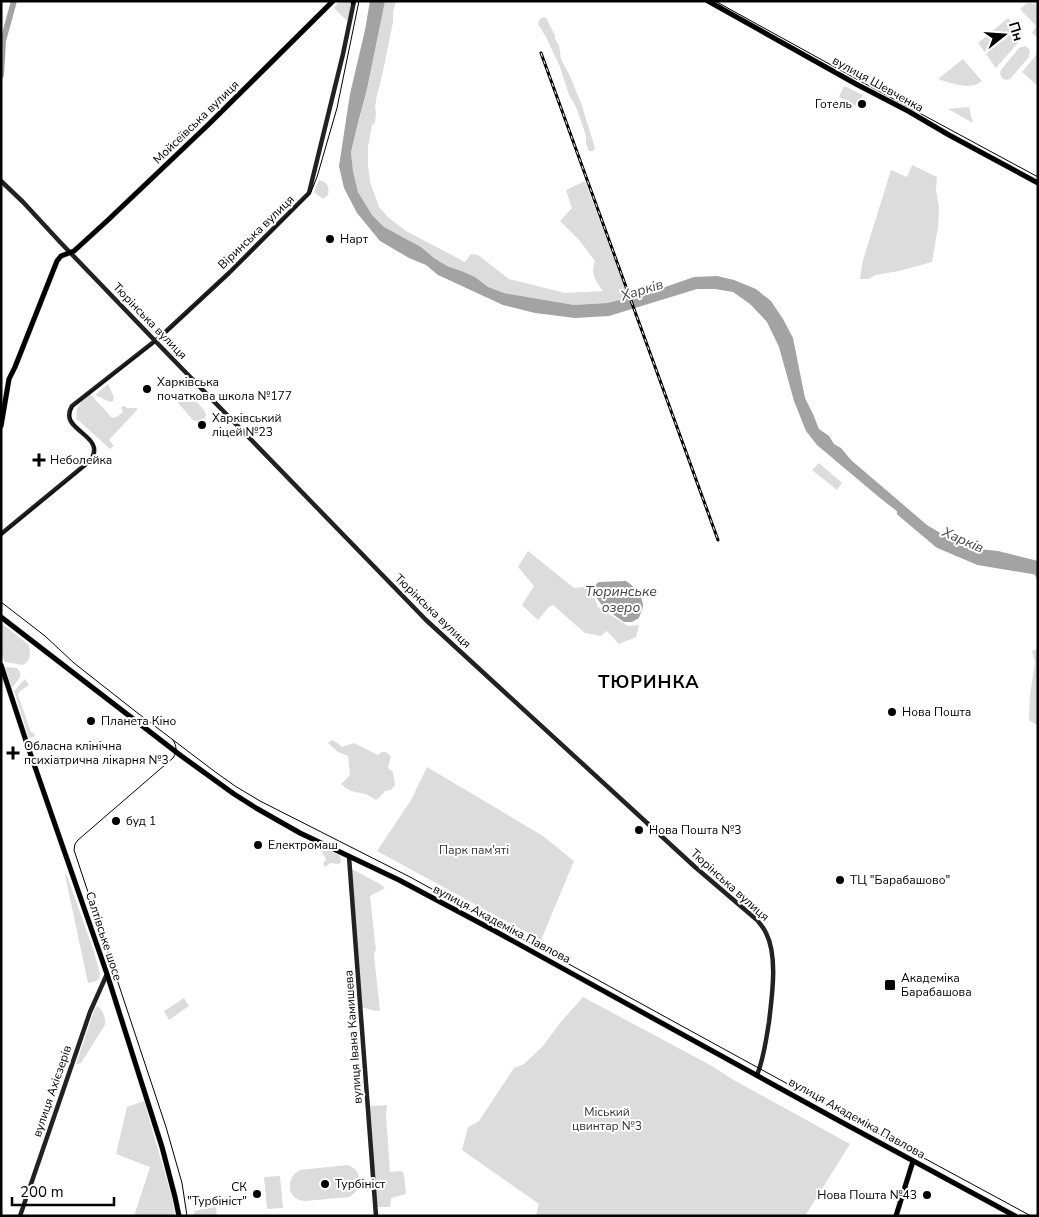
<svg xmlns="http://www.w3.org/2000/svg" width="1039" height="1217" viewBox="0 0 1039 1217" font-family="'Nunito Sans',sans-serif">
	<style>
		.green { fill: #dcdcdc }
		.water { fill: #a3a3a3 }
		.lines { fill: none; stroke-linecap: round; stroke-linejoin: round }
		.river { stroke: #a3a3a3; stroke-width: 6 }
		.primary-casing { stroke: #dbdbdb; stroke-width: 6 }
		.secondary { stroke: #222; stroke-width: 4.5 }
		.primary { stroke: #000; stroke-width: 5 }
		.tram { stroke: #000; stroke-width: 1 }
		.rail-casing { stroke: #000; stroke-width: 3 }
		.rail { stroke: #fff; stroke-width: 1; stroke-dasharray: 4; stroke-linecap: butt }
		.poi-dot { fill: #000; stroke: #fff; stroke-width: 2 }
		.labels { text-anchor: middle; dominant-baseline: central; stroke-width: 4; stroke-linejoin: round; paint-order: stroke }
		.street-label { font-size: 12px; fill: #000; stroke: #fff }
		.poi-label { font-size: 12px; fill: #000; stroke: #fff; text-anchor: start }
		.park-label { font-size: 12px; fill: #333; stroke: #fff }
		.water-label { font-size: 14px; font-style: italic; fill: #444; stroke: #fff }
		.district-label { font-size: 18px; font-weight: bold; letter-spacing: 1px; fill: #000; stroke: #fff }
	</style>
	<rect width="100%" height="100%" fill="#fff"/>
	<path class="green" d="M 339,1 L 351,1 L 350,12 L 347,21 L 334,8 Z
		M 385,1 L 396,1 L 393,13 L 393,22 L 382,76 L 377,95 L 375,107 L 376,113 L 375,123 L 372,125 L 371,131 L 368,146 L 368,166 L 370,182 L 379,207 L 389,218 L 406,231 L 465,262 L 471,254 L 478,255 L 509,279 L 565,293 L 603,291 C 596,281 590,274 595,261 L 579,240 L 560,221 L 572,208 L 566,190 L 585,181 L 629,299 L 607,303 L 574,305 L 504,293 L 488,288 L 475,277 L 464,272 L 447,266 L 434,258 L 421,247 L 384,227 L 372,215 L 358,192 L 353,171 L 351,152 L 367,89 Z
		M 1027,3 L 1038,4 L 1038,38 L 1032,33 L 1036,26 L 1020,9 Z
		M 544,17 L 547,19 L 550,26 L 555,35 L 555,39 L 559,45 L 561,59 L 570,76 L 581,103 L 595,148 L 593,151 L 589,151 L 586,144 L 586,137 L 583,126 L 576,107 L 569,95 L 560,67 L 546,37 L 538,24 L 540,19 Z
		M 1008,18 L 1023,37 L 996,68 L 978,43 Z
		M 1025,46 L 1028,48 L 1030,51 L 1029,57 L 1010,79 L 1007,80 L 1003,79 L 1000,74 L 1001,70 L 1019,48 Z
		M 1037,54 L 1038,55 L 1038,86 L 1022,72 Z
		M 963,59 L 982,81 C 970,91 951,83 938,79 Z
		M 844,86 L 863,95 L 857,106 L 839,97 Z
		M 969,107 L 973,123 L 948,109 Z
		M 912,165 L 937,177 L 936,190 L 939,207 L 938,227 L 932,262 L 899,271 L 875,275 L 869,279 L 860,279 L 863,260 L 891,170 L 907,177 Z
		M 319,180 C 327,182 330,187 328,195 L 323,199 L 314,192 Z
		M 108,384 L 114,397 L 113,401 L 110,402 L 95,395 Z
		M 183,392 L 189,393 L 204,410 L 206,415 L 203,421 L 199,422 L 193,420 L 179,404 L 177,397 L 180,394 Z
		M 90,394 L 106,411 L 111,417 L 113,418 L 118,416 L 123,412 L 121,407 L 124,406 L 127,408 L 137,408 L 137,410 L 109,440 L 114,446 L 110,449 L 77,419 C 74,406 82,402 90,394 Z
		M 819,463 L 842,483 L 837,490 L 812,470 Z
		M 528,551 L 574,588 L 590,586 L 598,607 L 628,626 L 639,625 L 636,637 L 619,644 L 607,631 L 601,636 L 585,633 L 553,605 L 549,607 L 538,620 L 522,605 L 534,586 L 518,567 Z
		M 1,623 L 29,645 C 30,654 32,659 23,665 L 5,662 L 1,652 Z
		M 1038,649 L 1038,726 L 1029,720 L 1030,694 L 1035,663 L 1032,651 Z
		M 5,667 L 17,668 L 20,672 L 20,677 L 12,688 Z
		M 25,679 L 29,685 L 19,692 L 18,695 L 31,732 L 35,734 L 34,737 L 29,738 L 14,691 Z
		M 332,740 L 336,742 L 342,747 L 354,743 L 378,755 L 382,752 L 386,752 L 391,756 L 388,768 L 393,772 L 395,785 L 391,790 L 385,791 L 380,797 L 376,800 C 372,798 369,795 365,794 C 353,791 351,793 341,784 L 350,775 L 348,756 L 338,752 L 328,743 Z
		M 427,767 L 543,836 L 574,861 L 541,940 L 377,851 L 411,800 Z
		M 323,848 L 339,855 L 341,860 L 340,863 L 338,864 L 331,863 L 325,867 L 323,864 L 326,859 L 322,852 Z
		M 350,868 L 380,884 L 385,888 L 370,896 L 376,951 L 374,952 L 374,956 L 380,1011 C 372,1011 368,1008 360,1007 Z
		M 65,875 L 67,876 L 93,949 L 100,973 C 100,981 95,982 88,983 Z
		M 583,997 L 712,1066 L 732,1079 L 850,1144 L 805,1216 L 536,1216 L 539,1204 L 462,1150 L 468,1127 L 479,1121 L 514,1068 L 524,1064 L 543,1046 L 560,1023 Z
		M 184,998 L 189,1006 L 169,1020 L 164,1011 Z
		M 98,1006 C 103,1011 106,1017 105,1025 L 81,1063 L 78,1064 L 76,1064 L 95,1008 Z
		M 144,1101 L 172,1198 L 175,1216 L 134,1216 L 150,1167 L 116,1154 L 127,1107 Z
		M 387,1105 L 386,1115 L 390,1172 L 402,1171 L 404,1175 L 406,1194 L 391,1198 L 390,1207 L 375,1207 L 368,1106 Z
		M 347,1165 C 363,1169 364,1190 349,1197 L 305,1201 C 285,1200 286,1177 300,1170 Z
		M 280,1176 L 283,1208 L 267,1209 L 264,1177 Z
		M 216,1207 L 217,1216 L 194,1216 L 194,1211 Z"/>
	<path class="water" d="M 370,1 L 385,1 L 367,89 L 358,123 L 351,152 L 353,171 L 358,192 L 372,215 L 384,227 L 421,247 L 434,258 L 447,266 L 464,272 L 475,277 L 488,287 L 504,293 L 574,305 L 607,303 L 645,294 L 694,277 L 717,276 L 734,280 L 756,289 L 771,301 L 783,319 L 793,338 L 805,398 L 813,414 L 819,429 L 829,436 L 834,444 L 841,448 L 851,460 L 927,525 L 957,543 L 970,548 L 998,551 L 1038,561 L 1038,581 L 1033,571 L 1027,568 L 1004,567 L 970,558 L 943,547 L 880,498 L 817,445 L 806,431 L 794,401 L 779,347 L 767,322 L 750,304 L 733,292 L 715,289 L 697,289 L 609,316 L 575,318 L 535,313 L 503,305 L 438,275 L 426,265 L 409,258 L 380,241 L 357,213 L 344,188 L 339,166 L 350,94 L 365,30 Z
		M 626,581 C 634,586 642,595 643,605 C 643,609 640,614 639,618 L 632,622 L 624,622 C 613,614 591,602 595,585 L 599,582 Z"/>
	<g class="lines">
		<path class="river" d="M 1,75 L 3,41 L 14,1
			M 900,513 L 938,545 L 978,562 L 1038,572"/>
		<defs>
			<path id="primary" d="M 353,1 L 353,2
				M 708,1 L 856,84 L 908,111 L 949,135 L 1038,183
				M 1,426 L 9,379 L 15,367 L 57,261 L 61,256 L 74,251 L 108,220 L 209,124 L 333,1
				M 1,617 L 180,755 L 234,794 L 256,808 L 300,833 L 399,880 L 493,930 L 834,1118 L 1015,1216
				M 1,665 L 27,744 L 107,974 L 162,1147 L 175,1197 L 179,1216
				M 896,1216 L 913,1161"/>
		</defs>
		<use href="#primary" class="primary-casing"/>
		<path class="secondary" d="M 1,181 L 23,202 L 60,242 L 162,348 L 426,620 L 695,867 L 757,920 C 760,924 764,928 766,933 C 778,956 772,996 769,1022 C 766,1040 764,1058 757,1075
			M 1,534 L 91,460 C 107,434 57,431 72,406 L 160,337 L 229,273 L 309,193 L 343,54 L 354,1
			M 349,857 L 376,1216
			M 20,1216 L 90,1012 L 107,974"/>
		<use href="#primary" class="primary"/>
		<path class="tram" d="M 715,1 L 862,82 L 1038,177
			M 1,535 L 91,461 C 109,434 56,430 74,405 L 160,338 L 228,274 L 311,192 L 317,177 L 337,108 L 359,1
			M 1,602 L 45,636 L 74,663 L 135,711 L 214,771 L 235,786 L 260,801 L 410,877 L 837,1111 L 1031,1216
			M 173,740 C 177,746 177,752 173,758 L 78,840 L 75,844 L 74,850 L 166,1127 L 182,1183 L 187,1216"/>
		<defs>
			<path id="rail" d="M 541,53 L 718,540"/>
		</defs>
		<use href="#rail" class="rail-casing"/>
		<use href="#rail" class="rail"/>
	</g>
	<g class="poi-dot">
		<circle cx="862" cy="104" r="5"/>
		<circle cx="330" cy="239" r="5"/>
		<circle cx="147" cy="389" r="5"/>
		<circle cx="202" cy="425" r="5"/>
		<path d="M36.5 452.5h5v5h5v5h-5v5h-5v-5h-5v-5h5z"/>
		<circle cx="892" cy="712" r="5"/>
		<circle cx="91" cy="721" r="5"/>
		<path d="M10.5 745.5h5v5h5v5h-5v5h-5v-5h-5v-5h5z"/>
		<circle cx="116" cy="821" r="5"/>
		<circle cx="639" cy="830" r="5"/>
		<circle cx="258" cy="845" r="5"/>
		<circle cx="840" cy="880" r="5"/>
		<rect x="884" y="979" width="12" height="12" rx="2.5"/>
		<circle cx="325" cy="1184" r="5"/>
		<circle cx="257" cy="1194" r="5"/>
		<circle cx="927" cy="1195" r="5"/>
	</g>
	<g class="labels">
		<g class="street-label">
			<text transform="translate(878 84) rotate(29)">вулиця Шевченка</text>
			<text transform="translate(196 122) rotate(-44)">Мойсеївська вулиця</text>
			<text transform="translate(256 232) rotate(-44)">Віринська вулиця</text>
			<text transform="translate(150 321) rotate(46)">Тюрінська вулиця</text>
			<text transform="translate(433 611) rotate(44)">Тюрінська вулиця</text>
			<text transform="translate(730 885) rotate(42)">Тюрінська вулиця</text>
			<text transform="translate(502 924) rotate(28)">вулиця Академіка Павлова</text>
			<text transform="translate(104 936) rotate(72)">Салтівське шосе</text>
			<text transform="translate(353 1037) rotate(-94)">вулиця Івана Камишева</text>
			<text transform="translate(52 1091) rotate(-71)">вулиця Ахієзерів</text>
			<text transform="translate(857 1118) rotate(29)">вулиця Академіка Павлова</text>
		</g>
		<g class="poi-label">
			<text x="852" y="104" text-anchor="end">Готель</text>
			<text x="340" y="239">Нарт</text>
			<text x="157" y="382">Харківська<tspan x="157" dy="14">початкова школа №177</tspan></text>
			<text x="212" y="418">Харківський<tspan x="212" dy="14">ліцей №23</tspan></text>
			<text x="50" y="460">Неболейка</text>
			<text x="902" y="712">Нова Пошта</text>
			<text x="101" y="721">Планета Кіно</text>
			<text x="24" y="746">Обласна клінічна<tspan x="24" dy="14">психіатрична лікарня №3</tspan></text>
			<text x="126" y="821">буд 1</text>
			<text x="649" y="830">Нова Пошта №3</text>
			<text x="268" y="845">Електромаш</text>
			<text x="850" y="880">ТЦ "Барабашово"</text>
			<text x="901" y="978">Академіка<tspan x="901" dy="14">Барабашова</tspan></text>
			<text x="335" y="1184">Турбініст</text>
			<text x="247" y="1187" text-anchor="end">СК<tspan x="247" dy="14">"Турбініст"</tspan></text>
			<text x="917" y="1195" text-anchor="end">Нова Пошта №43</text>
		</g>
		<g class="park-label">
			<text x="474" y="850">Парк пам'яті</text>
			<text x="607" y="1112">Міський<tspan x="607" dy="14">цвинтар №3</tspan></text>
		</g>
		<g class="water-label">
			<text transform="translate(642 290) rotate(-17)">Харків</text>
			<text transform="translate(963 540) rotate(24)">Харків</text>
			<text x="621" y="591">Тюринське<tspan x="621" dy="16">озеро</tspan></text>
		</g>
		<g class="district-label">
			<text x="649" y="682">ТЮРИНКА</text>
		</g>
	</g>
	<rect width="1039" height="1217" fill="none" stroke="#000000" stroke-width="5"/>
	<g transform="translate(1004 35) rotate(73)" stroke="#ffffff" stroke-width="4" paint-order="stroke">
	<path d="M0-4L9 19L0 12L-9 19Z" fill="#000000"/>
	<text y="-8" font-size="14" font-weight="bold" text-anchor="middle" fill="#000000">Пн</text>
	</g>
	<path d="M12 1197v8h102v-8" fill="none" stroke="#000000" stroke-width="2.5"/>
	<text x="20" y="1197" font-size="15" fill="#000000" stroke="#ffffff" stroke-width="4" paint-order="stroke">200 m</text>
</svg>
